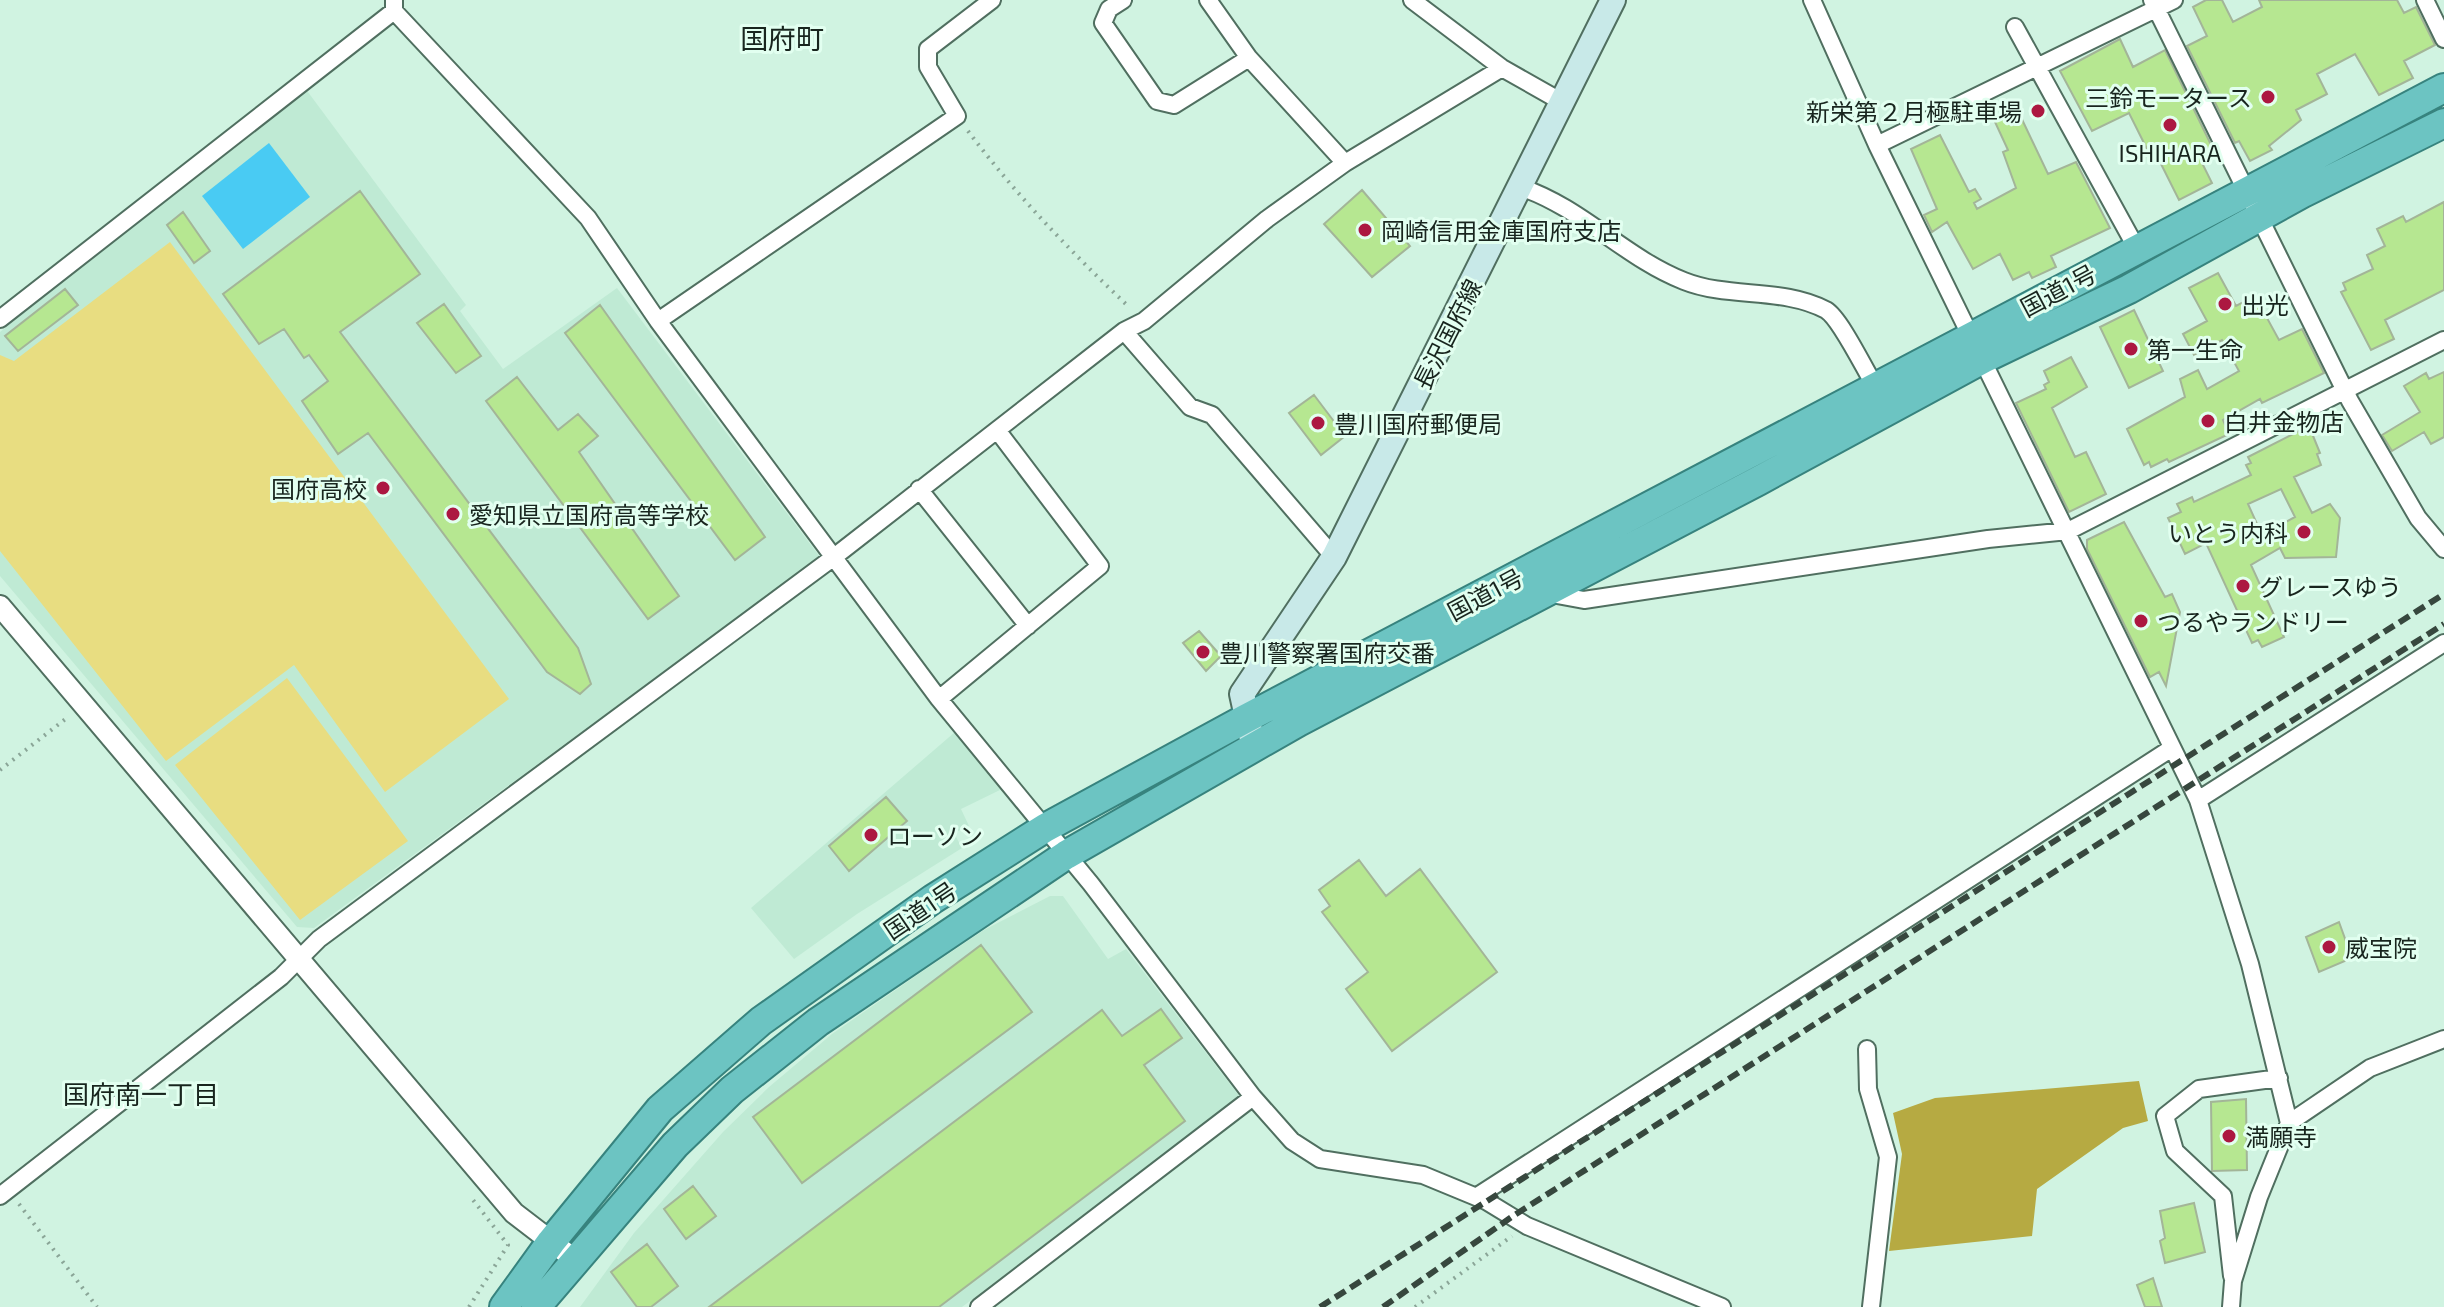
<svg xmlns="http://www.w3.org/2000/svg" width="2444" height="1307" viewBox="0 0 2444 1307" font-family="'Exo 2','Noto Sans JP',sans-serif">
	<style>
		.built { fill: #bfead4 }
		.green { fill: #e8dd81 }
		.forest { fill: #b6aa42 }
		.water { fill: #49cbf3 }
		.building { fill: #b6e791; stroke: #a3b598; stroke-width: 2; fill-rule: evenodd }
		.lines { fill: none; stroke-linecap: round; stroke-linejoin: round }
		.minor-casing { stroke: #506f60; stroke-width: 20 }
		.tertiary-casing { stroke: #506f60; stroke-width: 24 }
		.secondary-casing { stroke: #506f60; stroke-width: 28 }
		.trunk-casing { stroke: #37837e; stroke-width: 32 }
		.path { stroke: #8aa597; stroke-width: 4; stroke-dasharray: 2 6; stroke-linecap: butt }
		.minor { stroke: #fff; stroke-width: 16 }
		.tertiary { stroke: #fff; stroke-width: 20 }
		.secondary { stroke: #c8e9e8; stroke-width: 24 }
		.trunk { stroke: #6cc4c2; stroke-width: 28 }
		.rail { stroke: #37473e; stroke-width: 6; stroke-dasharray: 12 6; stroke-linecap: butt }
		.poi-dot { fill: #ac1841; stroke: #e2fff0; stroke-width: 3 }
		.labels { text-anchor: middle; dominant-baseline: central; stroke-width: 6; stroke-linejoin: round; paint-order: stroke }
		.poi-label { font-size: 24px; fill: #18251e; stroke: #e2fff0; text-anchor: start }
		.street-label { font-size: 24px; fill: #18251e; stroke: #e2fff0 }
		.neighbourhood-label { font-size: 26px; fill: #18251e; stroke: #e2fff0 }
		.quarter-label { font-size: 28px; fill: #18251e; stroke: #e2fff0 }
	</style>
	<rect width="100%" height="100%" fill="#d0f3e1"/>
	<path class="built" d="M 305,88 L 466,305 L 460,311 L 503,369 L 617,288 L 820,557 L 314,928 L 297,927 L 0,576 L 0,332 Z
		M 955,732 L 1002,789 L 961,809 L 969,826 L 954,833 L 962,848 L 857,914 L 794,959 L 751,908 Z
		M 1050,896 L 1063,896 L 1108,959 L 1126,949 L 1240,1097 L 962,1307 L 580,1307 L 634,1233 L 723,1132 L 769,1087 L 832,1034 L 923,971 L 984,930 Z"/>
	<path class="green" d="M 170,242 L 509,699 L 385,792 L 294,665 L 166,761 L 0,551 L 0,355 L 14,361 Z
		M 287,678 L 408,841 L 300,920 L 175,765 Z"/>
	<path class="forest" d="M 2139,1081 L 2148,1121 L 2123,1128 L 2037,1189 L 2032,1236 L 1889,1251 L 1902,1154 L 1893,1113 L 1935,1098 Z"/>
	<path class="water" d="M 269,143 L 310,197 L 243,249 L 202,196 Z"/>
	<path class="building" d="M 2206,0 L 2222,0 L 2233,22 L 2262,7 L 2259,0 L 2397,0 L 2404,13 L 2416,7 L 2435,45 L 2404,61 L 2413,78 L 2379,95 L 2355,54 L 2317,74 L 2327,94 L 2296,110 L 2301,120 L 2269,146 L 2272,150 L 2250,161 L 2239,141 L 2235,143 L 2187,46 L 2207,36 L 2193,7 Z
		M 2120,39 L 2133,67 L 2165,50 L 2215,153 L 2201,161 L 2212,183 L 2179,200 L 2154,150 L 2149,153 L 2129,113 L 2092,131 L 2060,71 Z
		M 2018,111 L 2048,174 L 2076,162 L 2110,228 L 2051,256 L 2056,267 L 2032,278 L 2029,272 L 2013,280 L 2000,254 L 1973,269 L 1947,222 L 1932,232 L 1924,215 L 1937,209 L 1911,149 L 1940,135 L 1969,192 L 1975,189 L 1981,199 L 1974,203 L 1977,209 L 2016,188 L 2003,152 L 2008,150 L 1995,122 Z
		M 1362,190 L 1410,246 L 1372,277 L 1324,224 Z
		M 360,191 L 420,274 L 340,332 L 578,648 L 591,684 L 580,694 L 547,672 L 368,433 L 338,454 L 302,401 L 328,381 L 309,355 L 304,358 L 284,329 L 259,344 L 223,294 Z
		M 2444,202 L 2444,290 L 2385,320 L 2394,339 L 2371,350 L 2341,292 L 2346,290 L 2343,283 L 2373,269 L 2367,255 L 2385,246 L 2377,229 L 2403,216 L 2406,222 Z
		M 183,212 L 210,251 L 194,263 L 167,225 Z
		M 2218,273 L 2236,306 L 2255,296 L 2279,340 L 2302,329 L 2324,373 L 2262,403 L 2260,399 L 2223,420 L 2229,434 L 2169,462 L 2167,459 L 2151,467 L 2149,462 L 2144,465 L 2127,429 L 2185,397 L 2180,379 L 2198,370 L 2207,389 L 2239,371 L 2222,340 L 2194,355 L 2183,334 L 2207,321 L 2189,288 Z
		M 65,289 L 78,305 L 18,351 L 5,336 Z
		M 444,304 L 481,356 L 456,373 L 417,323 Z
		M 600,305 L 765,537 L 735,560 L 565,333 Z
		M 2134,310 L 2163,371 L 2129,388 L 2100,327 Z
		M 2071,357 L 2087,387 L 2052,408 L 2075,457 L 2086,452 L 2106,494 L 2069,512 L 2016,403 L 2046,389 L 2044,385 L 2049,382 L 2044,371 Z
		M 2444,372 L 2444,437 L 2431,444 L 2424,432 L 2392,451 L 2382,435 L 2420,412 L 2404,386 L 2426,373 L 2429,379 Z
		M 517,377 L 558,430 L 578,414 L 598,436 L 579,452 L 679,596 L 648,619 L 486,401 Z
		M 1314,395 L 1345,436 L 1321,455 L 1289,413 Z
		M 2309,426 L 2320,453 L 2317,454 L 2321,465 L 2294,477 L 2312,513 L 2330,504 L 2340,518 L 2336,557 L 2285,558 L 2280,548 L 2251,565 L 2284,637 L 2262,647 L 2258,640 L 2252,643 L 2206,543 L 2185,554 L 2168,518 L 2181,512 L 2177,504 L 2192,497 L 2194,502 L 2251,475 L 2246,465 L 2251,463 L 2248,457 ZM 2281,489 L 2295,517 L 2262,535 L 2248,504 Z
		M 2124,522 L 2165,597 L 2172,594 L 2180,612 L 2166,686 L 2159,672 L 2150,677 L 2087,549 L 2087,540 Z
		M 1199,631 L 1221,656 L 1206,671 L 1183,643 Z
		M 886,797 L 907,821 L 849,871 L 829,846 Z
		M 1359,860 L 1386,896 L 1420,869 L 1497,972 L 1392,1051 L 1346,989 L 1368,972 L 1322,912 L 1330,906 L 1319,890 Z
		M 2339,922 L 2352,958 L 2319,972 L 2306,937 Z
		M 981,945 L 1032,1012 L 802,1183 L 753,1117 Z
		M 1161,1009 L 1182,1038 L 1144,1065 L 1185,1121 L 939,1307 L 709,1307 L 1102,1010 L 1122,1036 Z
		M 2246,1099 L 2247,1170 L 2212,1171 L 2211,1102 Z
		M 693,1186 L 716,1216 L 686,1239 L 664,1209 Z
		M 2194,1203 L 2205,1252 L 2165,1263 L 2160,1241 L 2165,1238 L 2160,1211 Z
		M 647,1244 L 678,1286 L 651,1307 L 637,1307 L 611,1272 Z
		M 2153,1278 L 2162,1307 L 2145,1307 L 2137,1285 Z"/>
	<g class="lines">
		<defs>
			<path id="minor" d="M 394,0 L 394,11 L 588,218 L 658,321 L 939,699 L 1091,884 L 1253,1097 L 1292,1141 L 1320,1159 L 1423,1175 L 1486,1201 L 1527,1226 L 1722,1307
				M 1123,0 L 1109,9 L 1103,23 L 1157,101 L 1174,105 L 1249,58 L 1208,0
				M 1412,0 L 1502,68 L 1562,102
				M 1812,0 L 1877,145 L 2198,800 L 2250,964 L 2289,1123
				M 2152,0 L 2350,401 L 2418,518 L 2444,549
				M 2425,0 L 2444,39
				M 2015,27 L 2137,249
				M 1249,58 L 1345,163
				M 1877,145 L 2174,0
				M 1520,187 C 1581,207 1625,258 1684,281 C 1729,299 1783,287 1826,310 C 1840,318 1865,370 1875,386
				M 0,319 L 394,11
				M 658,321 L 957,116 L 928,67 L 928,49 L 992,0
				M 1124,331 L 1190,407 L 1212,415 L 1334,557
				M 919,489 L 1028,626
				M 1546,593 L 1584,600 L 1988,539 L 2068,531 L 2444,340
				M 939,699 L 1100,566 L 997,430
				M 2198,800 L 2444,643
				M 1867,1049 L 1868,1089 L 1888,1157 L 1871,1307
				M 0,1196 L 281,977 L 319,939 L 834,557 L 1124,331 L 1144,321 L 1267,219 L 1345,163 L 1502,68
				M 1476,1197 L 2172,748
				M 2232,1276 L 2223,1196 L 2175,1151 L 2165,1116 L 2199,1089 L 2279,1078
				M 979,1307 L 1253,1097
				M 2231,1307 L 2233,1281 L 2259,1197 L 2289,1123 L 2370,1068 L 2444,1039"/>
			<path id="tertiary" d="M 0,606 L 514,1213 L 574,1259"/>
			<path id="secondary" d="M 1251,735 L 1242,694 L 1334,557 L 1613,0"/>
			<path id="trunk" d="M 504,1307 L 551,1242 L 660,1109 L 761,1021 L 933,899 L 1045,828 L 1245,719 L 2444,88
				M 536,1307 L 675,1145 L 732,1090 L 818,1022 L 1066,855 L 1298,722 L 1758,481 L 1983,359 L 2129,289 L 2301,194 L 2444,123"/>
		</defs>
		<use href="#minor" class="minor-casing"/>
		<use href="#tertiary" class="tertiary-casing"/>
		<use href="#secondary" class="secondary-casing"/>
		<use href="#trunk" class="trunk-casing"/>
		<path class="path" d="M 968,131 C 1016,195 1071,252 1129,307
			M 0,770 L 68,717
			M 19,1204 L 97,1307
			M 469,1307 L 508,1245 L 470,1196
			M 1415,1307 L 1512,1236"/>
		<use href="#minor" class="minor"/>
		<use href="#tertiary" class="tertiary"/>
		<use href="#secondary" class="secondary"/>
		<use href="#trunk" class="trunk"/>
		<path class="rail" d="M 1320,1307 L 2444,594
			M 1383,1307 L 1513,1216 L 2444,624"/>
	</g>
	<g class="poi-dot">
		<circle cx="2268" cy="97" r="8"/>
		<circle cx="2038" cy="111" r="8"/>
		<circle cx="2170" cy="125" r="8"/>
		<circle cx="1365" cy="230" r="8"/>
		<circle cx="2225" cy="304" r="8"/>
		<circle cx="2131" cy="349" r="8"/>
		<circle cx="2208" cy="421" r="8"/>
		<circle cx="1318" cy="423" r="8"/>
		<circle cx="383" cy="488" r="8"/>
		<circle cx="453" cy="514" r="8"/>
		<circle cx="2304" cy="532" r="8"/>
		<circle cx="2243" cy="586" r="8"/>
		<circle cx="2141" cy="621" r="8"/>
		<circle cx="1203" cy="652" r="8"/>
		<circle cx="871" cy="835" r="8"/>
		<circle cx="2329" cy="947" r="8"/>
		<circle cx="2229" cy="1136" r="8"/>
	</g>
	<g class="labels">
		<g class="poi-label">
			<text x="2252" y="97" text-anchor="end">三鈴モータース</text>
			<text x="2022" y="111" text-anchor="end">新栄第２月極駐車場</text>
			<text x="2170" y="152" text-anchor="middle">ISHIHARA</text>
			<text x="1381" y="230">岡崎信用金庫国府支店</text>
			<text x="2241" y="304">出光</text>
			<text x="2147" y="349">第一生命</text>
			<text x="2224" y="421">白井金物店</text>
			<text x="1334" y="423">豊川国府郵便局</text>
			<text x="367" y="488" text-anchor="end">国府高校</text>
			<text x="469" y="514">愛知県立国府高等学校</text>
			<text x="2288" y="532" text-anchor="end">いとう内科</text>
			<text x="2259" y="586">グレースゆう</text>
			<text x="2157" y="621">つるやランドリー</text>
			<text x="1219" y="652">豊川警察署国府交番</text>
			<text x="887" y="835">ローソン</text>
			<text x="2345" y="947">威宝院</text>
			<text x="2245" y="1136">満願寺</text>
		</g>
		<g class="street-label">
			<text transform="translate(2058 290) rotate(-28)">国道1号</text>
			<text transform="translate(1447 334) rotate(-63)">長沢国府線</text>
			<text transform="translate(1485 594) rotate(-28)">国道1号</text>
			<text transform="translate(920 910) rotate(-34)">国道1号</text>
		</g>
		<g class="neighbourhood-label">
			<text x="141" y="1093">国府南一丁目</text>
		</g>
		<g class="quarter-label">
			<text x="782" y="38">国府町</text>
		</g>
	</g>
</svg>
